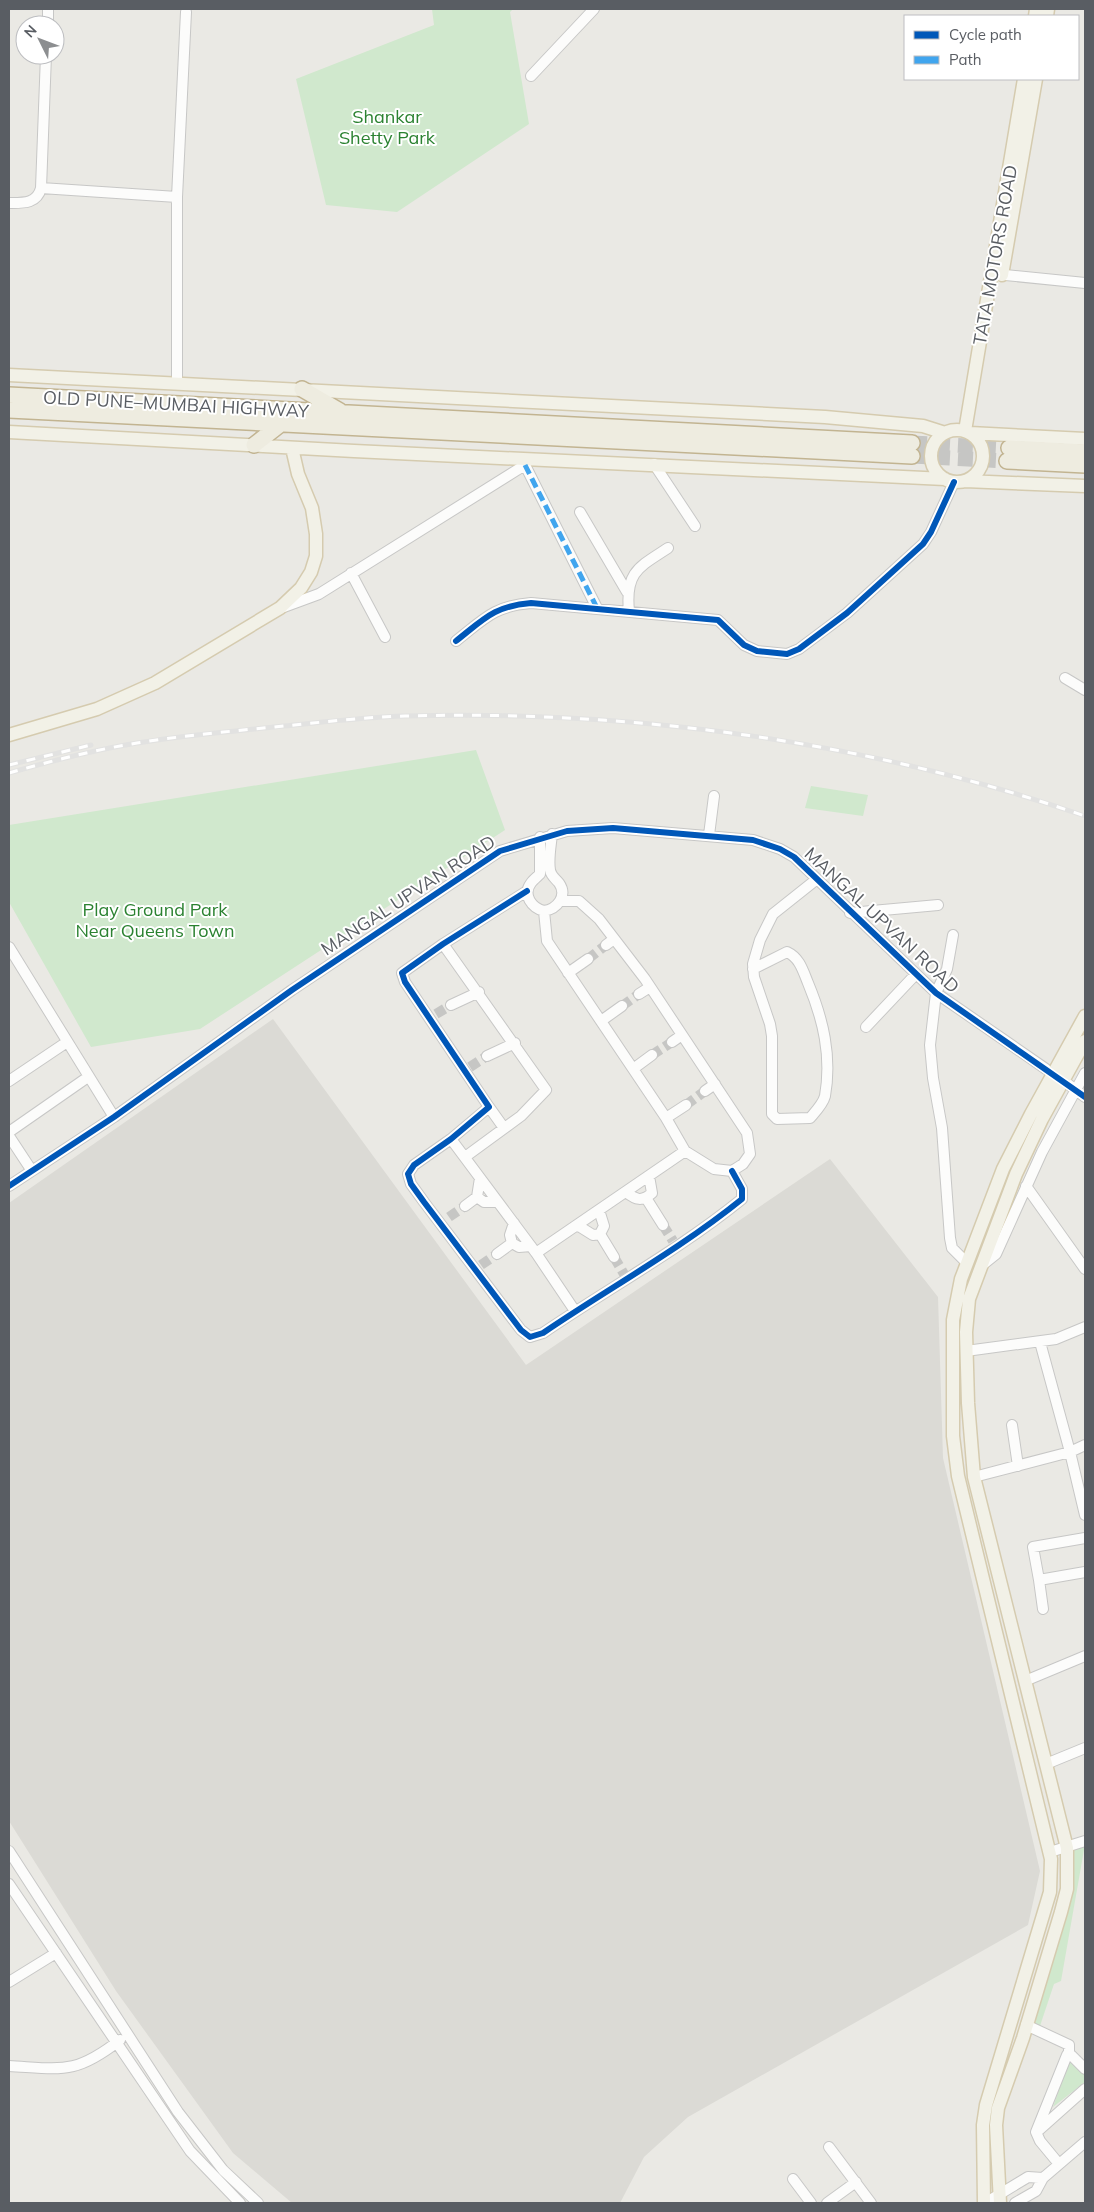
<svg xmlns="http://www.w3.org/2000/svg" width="1094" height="2212" viewBox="0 0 1094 2212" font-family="Mulish,sans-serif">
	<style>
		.industrial { fill: #dbdad5 }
		.green { fill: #d0e8cd }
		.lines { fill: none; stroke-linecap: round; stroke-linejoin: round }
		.minor-tunnel { stroke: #c6c6c4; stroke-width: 10; stroke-dasharray: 10 5; stroke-linecap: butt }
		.highway-tunnel { stroke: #c6c6c4; stroke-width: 15; stroke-dasharray: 15 8; stroke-linecap: butt }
		.minor-casing { stroke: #c7c7c6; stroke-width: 12 }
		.major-casing { stroke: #d5cbaf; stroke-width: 15 }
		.highway-casing { stroke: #c2b491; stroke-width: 18 }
		.minor { stroke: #fcfcfb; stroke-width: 10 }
		.major { stroke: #f2f1e7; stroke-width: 12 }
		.highway { stroke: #eeece0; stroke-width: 15 }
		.rail-casing { stroke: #e2e2e1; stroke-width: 5 }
		.rail { stroke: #fff; stroke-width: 3; stroke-dasharray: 9; stroke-linecap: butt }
		.quiet { stroke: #40a5ee; stroke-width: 5; stroke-dasharray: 10 5; stroke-linecap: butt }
		.cycleway-casing { stroke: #fff; stroke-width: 9 }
		.cycleway { stroke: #0057b8; stroke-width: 6 }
		.labels { text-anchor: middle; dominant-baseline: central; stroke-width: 4; stroke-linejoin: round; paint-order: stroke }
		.park-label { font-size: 18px; fill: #2b8231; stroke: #fff }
		.street-label { font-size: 18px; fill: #595d63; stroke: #fff }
	</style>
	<rect width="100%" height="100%" fill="#eae9e4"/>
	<path class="industrial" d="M 273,1019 L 526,1365 L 830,1159 L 938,1297 L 943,1458 L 1040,1871 L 1028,1925 L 688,2117 L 644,2157 L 620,2203 L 292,2203 L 233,2153 L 116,1991 L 9,1821 L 9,1203 Z"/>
	<path class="green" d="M 432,9 L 513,9 L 510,12 L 529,124 L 397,212 L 326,205 L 296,79 L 434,25 Z
		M 476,750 L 505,830 L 200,1029 L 91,1047 L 9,902 L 9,825 Z
		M 811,786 L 868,795 L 863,816 L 805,808 Z
		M 1085,1844 L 1061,1981 L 1054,1984 L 1037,2035 L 1027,2032 L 1069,1889 L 1067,1849 Z
		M 1070,2059 L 1085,2072 L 1085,2082 L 1053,2107 Z"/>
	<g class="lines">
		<path class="minor-tunnel" d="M 588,959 L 606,945
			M 622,1006 L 639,994
			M 436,1014 L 451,1005
			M 652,1055 L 672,1042
			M 470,1067 L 487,1056
			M 686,1105 L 705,1091
			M 449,1217 L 465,1206
			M 663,1225 L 673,1241
			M 614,1257 L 624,1274
			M 481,1265 L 497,1254"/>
		<path class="highway-tunnel" d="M 912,443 L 1009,448
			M 912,456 L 1007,461"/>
		<defs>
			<path id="minor" d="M 48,25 L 48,9
				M 531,76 L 594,9
				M 41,188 L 46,55
				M 9,203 C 23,203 37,204 41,188 L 177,197
				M 995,274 L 1085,283
				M 177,382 L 177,197 L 186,12
				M 654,464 L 695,526
				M 525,465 L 597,608
				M 580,512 L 627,592
				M 351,573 L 385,637
				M 281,608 L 319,594 L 525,465 L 529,460
				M 629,611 C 625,572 639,567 668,548
				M 456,641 C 484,619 494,606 531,603 L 718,620 L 744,645 L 757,651 L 787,654 L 799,649 L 847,613 L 923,544 L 931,532 L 954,482
				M 1065,678 L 1085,690
				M 709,835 L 714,796
				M 540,837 L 540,874 C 537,877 533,880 531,883 C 522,895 532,908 544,911 C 557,909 568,896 559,883 C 555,878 551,876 550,870 C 548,859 551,845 552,834
				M 527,891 L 443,944 L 402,973 L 405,982 L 489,1107 L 451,1139 L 414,1165 L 408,1174 L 411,1184 L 424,1202 L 521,1330 L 530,1337 L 543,1333 C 609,1288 679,1250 742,1199 L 742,1189 L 732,1171
				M 544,911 L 547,941 L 666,1118 L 685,1151 L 714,1169 L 732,1171 L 743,1164 L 750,1154 L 747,1133 L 645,979 L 599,919 L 579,901 L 561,901
				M 850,913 L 938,905
				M 953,935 L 947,969 L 936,993 L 930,1045 L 933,1078 L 942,1128 L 950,1238 L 952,1248 L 967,1263
				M 443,944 L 546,1090 L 521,1116 L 465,1157
				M 606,945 L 614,939
				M 9,947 L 114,1117
				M 753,969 L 787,952 C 800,958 803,971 808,983 C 823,1019 832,1056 825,1096 C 823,1104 816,1111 810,1118 L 777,1119 L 772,1114 L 772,1036 L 770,1024 L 754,977 L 753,964 L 760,940 L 773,914 L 817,879
				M 568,973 L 588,959
				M 639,994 L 650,987
				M 451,1005 L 479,992
				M 601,1021 L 622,1006
				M 866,1027 L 916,974
				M 672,1042 L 682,1035
				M 487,1056 L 515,1043
				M 633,1069 L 652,1055
				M 9,1081 L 67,1042
				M 1068,1084 L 1085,1097
				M 705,1091 L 715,1084
				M 489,1107 L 504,1128
				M 666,1118 L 686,1105
				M 9,1132 L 88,1077
				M 9,1136 L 32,1171
				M 451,1139 L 536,1253 L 575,1311
				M 480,1178 L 477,1197 L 484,1202 L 498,1202
				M 9,1186 L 114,1117 L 292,990 L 500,851 L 567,831 L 613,828 L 753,840 L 780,849 L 794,857 L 936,993 L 1046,1069
				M 1026,1186 L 1085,1269
				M 626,1192 C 636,1200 642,1202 652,1193 L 649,1176
				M 646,1198 L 663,1225
				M 465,1206 L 477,1197
				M 514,1223 L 510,1235 L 512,1243 L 519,1247 L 531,1246
				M 577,1225 L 593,1235 L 600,1234 L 604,1226 L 599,1210
				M 600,1234 L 614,1257
				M 536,1253 L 685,1151
				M 497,1254 L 512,1243
				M 981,1266 L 996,1254 L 1042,1152 L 1085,1073
				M 1040,1342 L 1070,1452 L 1085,1515
				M 966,1351 L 1056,1339 L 1085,1327
				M 1012,1425 L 1018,1466
				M 974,1477 L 1070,1452 L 1085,1445
				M 1039,1580 L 1033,1547 L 1085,1538
				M 1043,1609 L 1039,1580 L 1085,1572
				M 1025,1681 L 1085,1656
				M 1046,1764 L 1085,1748
				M 9,1851 L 178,2112 L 223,2170 L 258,2203
				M 1050,1852 L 1085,1841
				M 9,1884 L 190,2151 L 240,2203
				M 9,1982 L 56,1953
				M 1026,2025 L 1069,2045 L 1069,2055
				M 9,2066 C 62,2069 75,2075 120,2040
				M 1039,2130 L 1085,2089
				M 829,2147 L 871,2203
				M 1059,2164 L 1040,2141 L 1036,2132 L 1067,2055 L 1071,2055 L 1085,2069
				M 793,2179 L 811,2203
				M 827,2203 L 856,2182
				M 985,2203 L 1028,2177 L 1043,2178
				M 1015,2203 L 1036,2191 L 1043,2178 L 1085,2142"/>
			<path id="major" d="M 1035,16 L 1036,9
				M 1047,16 L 1048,9
				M 1002,275 L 1036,79
				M 9,375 L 825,417 L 923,426 L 945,433
				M931 456a26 26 0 1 1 52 0a26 26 0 1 1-52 0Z
				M 965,431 L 1024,79
				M 9,432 L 354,451 L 945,479
				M 970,433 L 1085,439
				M 965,481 L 1085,486
				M 9,735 L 97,709 L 155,683 L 280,608 L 301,588 L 311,572 L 316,556 L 316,534 L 312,508 L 298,474 L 292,448
				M 984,2203 L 983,2125 L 986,2105 L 1050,1892 L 1051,1859 L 958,1476 L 953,1436 L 953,1320 L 961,1279 L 1003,1169 L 1031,1114 L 1085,1016
				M 1000,2203 L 996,2125 L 998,2108 L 1023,2038 L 1061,1912 L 1067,1889 L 1067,1848 L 974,1477 L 968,1403 L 966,1332 L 969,1299 L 1016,1174 L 1042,1119 L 1085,1041"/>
			<path id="highway" d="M 302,389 L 340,411
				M 9,395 L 912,443
				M 9,410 L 912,456
				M 254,445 L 282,423
				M 1009,448 L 1085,452
				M 1007,461 L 1085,465"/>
		</defs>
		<use href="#minor" class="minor-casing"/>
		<use href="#major" class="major-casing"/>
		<use href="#highway" class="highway-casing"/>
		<use href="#minor" class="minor"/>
		<use href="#major" class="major"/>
		<use href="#highway" class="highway"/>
		<defs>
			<path id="rail" d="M 9,765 L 91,745
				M 9,773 C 51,761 94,750 137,743 C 186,735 235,731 284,726 C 324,722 365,717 405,716 C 635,710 867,741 1085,816"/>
		</defs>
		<use href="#rail" class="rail-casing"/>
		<use href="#rail" class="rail"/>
		<path class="quiet" d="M 525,465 L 597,608"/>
		<defs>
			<path id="cycleway" d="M 456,641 C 484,619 494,606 531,603 L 718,620 L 744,645 L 757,651 L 787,654 L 799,649 L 847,613 L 923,544 L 931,532 L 954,482
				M 527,891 L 443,944 L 402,973 L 405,982 L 489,1107 L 451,1139 L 414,1165 L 408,1174 L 411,1184 L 424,1202 L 521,1330 L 530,1337 L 543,1333 C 609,1288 679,1250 742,1199 L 742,1189 L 732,1171
				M 9,1186 L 114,1117 L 292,990 L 500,851 L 567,831 L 613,828 L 753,840 L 780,849 L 794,857 L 936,993 L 1085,1097"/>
		</defs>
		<use href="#cycleway" class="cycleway-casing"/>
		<use href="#cycleway" class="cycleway"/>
	</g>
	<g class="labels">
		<g class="park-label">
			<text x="387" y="116">Shankar<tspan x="387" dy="21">Shetty Park</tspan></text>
			<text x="155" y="909">Play Ground Park<tspan x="155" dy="21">Near Queens Town</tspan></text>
		</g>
		<g class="street-label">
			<text transform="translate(995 255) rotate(-80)">TATA MOTORS ROAD</text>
			<text transform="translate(176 404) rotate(3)">OLD PUNE–MUMBAI HIGHWAY</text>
			<text transform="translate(408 895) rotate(-33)">MANGAL UPVAN ROAD</text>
			<text transform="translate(882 920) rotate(43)">MANGAL UPVAN ROAD</text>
		</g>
	</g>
	<rect width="1094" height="2212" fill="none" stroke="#595d63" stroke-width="20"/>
	<rect x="904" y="15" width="175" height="65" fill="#ffffff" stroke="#bdbec1"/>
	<rect x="914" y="31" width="25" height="8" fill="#0057b8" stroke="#bdbec1"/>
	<text x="949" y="40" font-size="15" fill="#595d63">Cycle path</text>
	<rect x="914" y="56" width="25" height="8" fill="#40a5ee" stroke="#bdbec1"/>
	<text x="949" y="65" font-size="15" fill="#595d63">Path</text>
	<g transform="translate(40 40) rotate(312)"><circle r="24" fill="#ffffff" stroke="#bdbec1"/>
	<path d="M0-4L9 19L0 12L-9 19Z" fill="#8c8e90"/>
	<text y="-8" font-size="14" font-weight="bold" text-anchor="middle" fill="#595d63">N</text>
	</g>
</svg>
